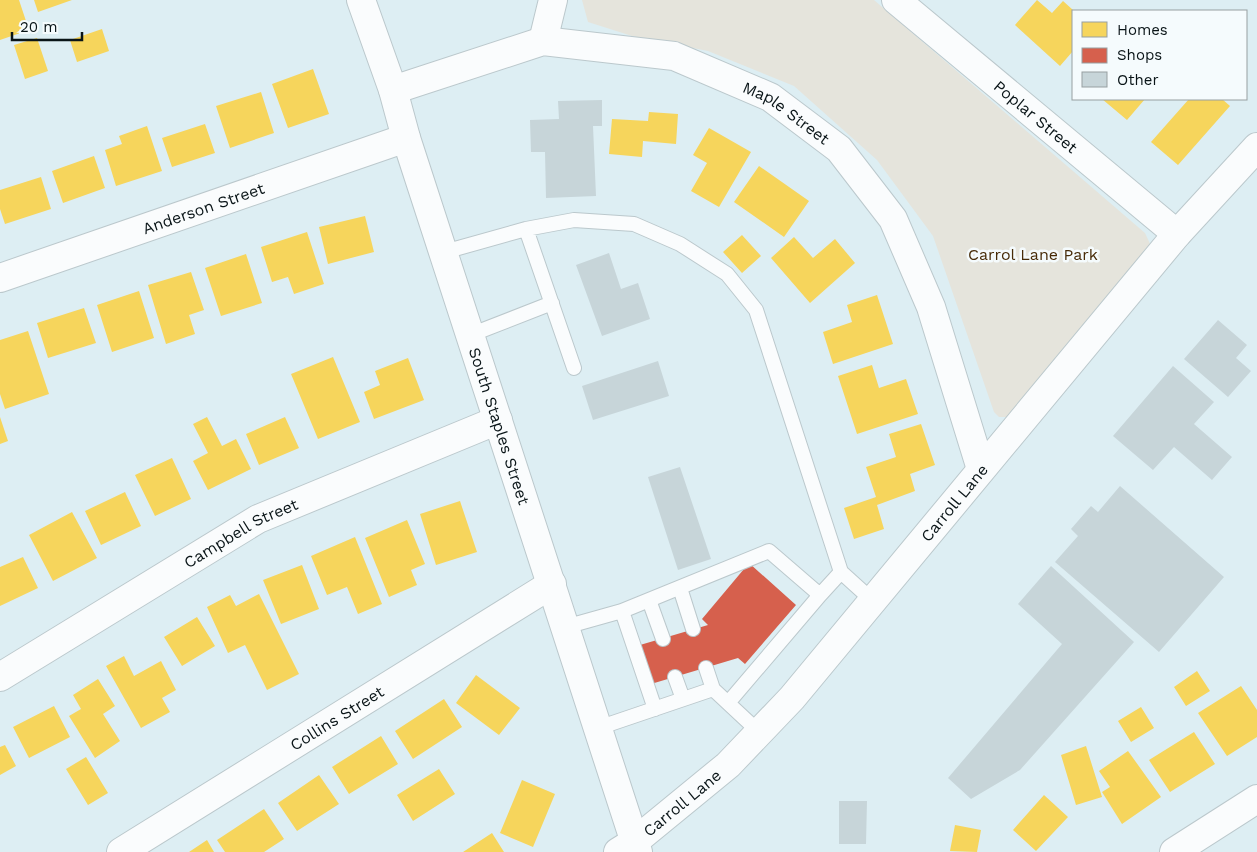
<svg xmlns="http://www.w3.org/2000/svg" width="1257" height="852" viewBox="0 0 1257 852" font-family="'Work Sans',sans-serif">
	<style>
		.green { fill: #e5e4dc }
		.homes { fill: #f6d55c }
		.shops { fill: #d6604d }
		.building { fill: #c7d5d9 }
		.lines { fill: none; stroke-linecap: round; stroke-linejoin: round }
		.lane-casing { stroke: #bbc8cc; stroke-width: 16 }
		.street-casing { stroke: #bbc8cc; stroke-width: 30 }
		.secondary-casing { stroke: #bbc8cc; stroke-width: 30 }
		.primary-casing { stroke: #bbc8cc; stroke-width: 30 }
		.lane { stroke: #fafcfd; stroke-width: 14 }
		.street { stroke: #fafcfd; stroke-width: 28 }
		.secondary { stroke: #fafcfd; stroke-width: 28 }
		.primary { stroke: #fafcfd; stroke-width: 28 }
		.labels { text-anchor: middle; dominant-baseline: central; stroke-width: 5; stroke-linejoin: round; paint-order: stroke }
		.street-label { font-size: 16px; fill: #091417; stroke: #f5fbfd }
		.park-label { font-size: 16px; fill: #472b08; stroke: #f5fbfd }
	</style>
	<rect width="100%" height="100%" fill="#ddeef3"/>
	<path class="green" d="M 582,0 L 874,0 L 1145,233 L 1151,246 L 1010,417 L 999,417 L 994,412 L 933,236 L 877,160 L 794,86 L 708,51 L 632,36 L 588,22 Z"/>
	<path class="homes" d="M 0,0 L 19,0 L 29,30 L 0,40 Z
		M 34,0 L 72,0 L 38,12 Z
		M 1037,0 L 1052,13 L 1063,1 L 1073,10 L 1073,51 L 1060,66 L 1015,25 Z
		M 102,29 L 109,51 L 77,62 L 70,40 Z
		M 37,38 L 48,71 L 25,79 L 14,45 Z
		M 313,69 L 329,114 L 288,128 L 272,84 Z
		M 261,92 L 274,133 L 230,148 L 216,106 Z
		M 1102,99 L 1145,99 L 1127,120 Z
		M 1189,99 L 1222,99 L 1230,106 L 1178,165 L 1151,142 Z
		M 649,112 L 678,114 L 676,144 L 643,141 L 642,157 L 609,154 L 612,119 L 648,121 Z
		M 205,124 L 215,153 L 172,167 L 162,138 Z
		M 147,126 L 162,171 L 116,186 L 105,150 L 122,144 L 119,136 Z
		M 709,128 L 751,152 L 719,207 L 691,191 L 707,163 L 693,155 Z
		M 94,156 L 105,188 L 63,203 L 52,171 Z
		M 759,166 L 809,201 L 784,237 L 734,202 Z
		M 41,177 L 51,209 L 5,224 L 0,209 L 0,190 Z
		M 365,216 L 374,252 L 328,264 L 319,227 Z
		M 307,232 L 324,284 L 294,294 L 288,277 L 272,282 L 261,247 Z
		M 742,235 L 761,256 L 742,273 L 723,252 Z
		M 794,237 L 813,258 L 835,239 L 855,263 L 810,303 L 771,258 Z
		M 246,254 L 262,303 L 221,316 L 205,268 Z
		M 191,272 L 204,310 L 189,315 L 195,334 L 166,344 L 148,285 Z
		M 139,291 L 154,338 L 112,352 L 97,305 Z
		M 877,295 L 893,344 L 833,364 L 823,332 L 852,322 L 847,305 Z
		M 84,308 L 96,343 L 48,358 L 37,323 Z
		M 28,331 L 49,394 L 5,409 L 0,394 L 0,340 Z
		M 333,357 L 360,422 L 318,439 L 291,374 Z
		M 408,358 L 424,400 L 374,419 L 364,392 L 380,385 L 375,371 Z
		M 872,365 L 879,388 L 906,379 L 918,414 L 857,434 L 838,376 Z
		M 0,417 L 8,441 L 0,444 Z
		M 207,417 L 222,446 L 236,439 L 251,469 L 208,490 L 193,461 L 208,453 L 193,424 Z
		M 285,417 L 299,448 L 259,465 L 246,434 Z
		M 921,424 L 935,465 L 910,474 L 915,491 L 877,505 L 884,529 L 854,539 L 844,508 L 876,497 L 866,467 L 896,457 L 889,434 Z
		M 172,458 L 191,499 L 155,516 L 135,475 Z
		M 125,492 L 141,526 L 101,545 L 85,511 Z
		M 460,501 L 477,552 L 436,565 L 420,514 Z
		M 72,512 L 97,558 L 53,581 L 29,535 Z
		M 407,520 L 425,564 L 411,570 L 417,585 L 389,597 L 365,538 Z
		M 355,537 L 382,604 L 358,614 L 347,587 L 327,595 L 311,556 Z
		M 23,557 L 38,588 L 0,606 L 0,567 Z
		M 302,565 L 319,609 L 281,624 L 263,580 Z
		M 259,594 L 299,674 L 267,690 L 245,645 L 228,653 L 207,607 L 230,595 L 236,606 Z
		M 197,617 L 215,646 L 182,666 L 164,637 Z
		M 124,656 L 134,676 L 161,661 L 176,690 L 162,698 L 170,712 L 141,728 L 106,666 Z
		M 1197,671 L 1210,691 L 1186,706 L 1174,687 Z
		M 476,675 L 520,708 L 499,735 L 456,703 Z
		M 98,679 L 115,706 L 103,714 L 120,741 L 95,758 L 69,716 L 81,709 L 73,695 Z
		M 1241,686 L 1257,710 L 1257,737 L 1227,756 L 1198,713 Z
		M 444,699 L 462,727 L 413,759 L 395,731 Z
		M 54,706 L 70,737 L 29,758 L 13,727 Z
		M 1141,707 L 1154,728 L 1131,742 L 1118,721 Z
		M 1194,732 L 1215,764 L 1170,792 L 1149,760 Z
		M 381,736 L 398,764 L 349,794 L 332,767 Z
		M 5,745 L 16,766 L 0,775 L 0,747 Z
		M 1086,746 L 1102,797 L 1076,805 L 1061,755 Z
		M 1128,751 L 1161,797 L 1122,824 L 1102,792 L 1110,787 L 1099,771 Z
		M 86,757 L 108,793 L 88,805 L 66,769 Z
		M 439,769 L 455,794 L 413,821 L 397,795 Z
		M 319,775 L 339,804 L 297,831 L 278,803 Z
		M 522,780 L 555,794 L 533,847 L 500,833 Z
		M 1044,795 L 1068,817 L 1036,851 L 1013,830 Z
		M 264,809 L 284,839 L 264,852 L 225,852 L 217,840 Z
		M 955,825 L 981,830 L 977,852 L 950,851 Z
		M 492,833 L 504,852 L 463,852 Z
		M 207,840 L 214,852 L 189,852 Z"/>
	<path class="shops" d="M 749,563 L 796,605 L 745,664 L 738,658 L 651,684 L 640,645 L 708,625 L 702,619 Z"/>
	<path class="building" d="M 602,100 L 602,126 L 593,126 L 596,196 L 546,198 L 545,152 L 531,152 L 530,120 L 559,119 L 558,101 Z
		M 609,253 L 621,289 L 638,283 L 650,319 L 602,336 L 576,265 Z
		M 1218,320 L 1247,345 L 1236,358 L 1251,371 L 1228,397 L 1184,359 Z
		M 658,361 L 669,396 L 593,420 L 582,386 Z
		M 1173,366 L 1214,402 L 1194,424 L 1232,457 L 1212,480 L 1174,447 L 1153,470 L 1113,436 Z
		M 680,467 L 711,559 L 678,570 L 648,477 Z
		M 1120,486 L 1224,577 L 1159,652 L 1055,562 L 1078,536 L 1071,529 L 1091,506 L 1098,512 Z
		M 1051,566 L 1134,642 L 1020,770 L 971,799 L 948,778 L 1062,644 L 1018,604 Z
		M 839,801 L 867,801 L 866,844 L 839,844 Z"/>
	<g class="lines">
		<defs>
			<path id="lane" d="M 526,229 L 574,368
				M 444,252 L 526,229 L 574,220 L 634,224 L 680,244 L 727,274 L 756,310 L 841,572 L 873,601
				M 470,335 L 552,303
				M 680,588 L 693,629
				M 649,600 L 663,639
				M 622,611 L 655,709
				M 565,627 L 622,611 L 769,551 L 820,595 L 841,572
				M 706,668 L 713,689
				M 675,677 L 683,699
				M 728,703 L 820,595
				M 598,728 L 713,689 L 759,732"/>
			<g id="street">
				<path id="s1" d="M 896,0 L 1177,234"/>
				<path d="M 543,41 L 553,0"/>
				<path id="s2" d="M 393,90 L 543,41 L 674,56 L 770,97 L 839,149 L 893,219 L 931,307 L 981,469"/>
				<path id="s3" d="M 0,278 L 406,138"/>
				<path id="s4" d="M 0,677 L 258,519 L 498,420"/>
				<path id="s5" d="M 121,852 L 552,584"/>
				<path d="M 618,852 L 634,842"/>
				<path d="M 1174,852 L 1257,799"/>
			</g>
			<g id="secondary">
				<path id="s6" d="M 634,842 L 728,765 L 792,698 L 1177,234 L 1257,147"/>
			</g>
			<g id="primary">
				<path id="s7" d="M 361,0 L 393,90 L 406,138 L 638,852"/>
			</g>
		</defs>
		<use href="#lane" class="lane-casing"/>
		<use href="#street" class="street-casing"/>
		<use href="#secondary" class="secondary-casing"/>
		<use href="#primary" class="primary-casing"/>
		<use href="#lane" class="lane"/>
		<use href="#street" class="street"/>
		<use href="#secondary" class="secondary"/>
		<use href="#primary" class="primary"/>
	</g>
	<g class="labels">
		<g class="street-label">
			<text stroke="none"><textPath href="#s2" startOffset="416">Maple Street</textPath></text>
			<text stroke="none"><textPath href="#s1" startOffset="182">Poplar Street</textPath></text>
			<text stroke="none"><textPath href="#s3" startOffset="215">Anderson Street</textPath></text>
			<text stroke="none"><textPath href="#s7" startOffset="448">South Staples Street</textPath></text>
			<text stroke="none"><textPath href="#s6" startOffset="468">Carroll Lane</textPath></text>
			<text stroke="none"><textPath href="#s4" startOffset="281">Campbell Street</textPath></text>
			<text stroke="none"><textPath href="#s5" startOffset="254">Collins Street</textPath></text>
			<text stroke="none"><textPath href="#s6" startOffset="62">Carroll Lane</textPath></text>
		</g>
		<g class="park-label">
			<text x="1033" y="254">Carrol Lane Park</text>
		</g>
	</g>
	<rect x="1072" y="10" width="175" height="90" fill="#f5fbfd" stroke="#979fa1"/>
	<rect x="1082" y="22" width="25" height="15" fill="#f6d55c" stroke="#979fa1"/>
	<text x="1117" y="35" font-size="15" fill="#091417">Homes</text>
	<rect x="1082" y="48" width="25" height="15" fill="#d6604d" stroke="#979fa1"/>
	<text x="1117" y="60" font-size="15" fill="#091417">Shops</text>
	<rect x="1082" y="72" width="25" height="15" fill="#c7d5d9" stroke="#979fa1"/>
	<text x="1117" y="85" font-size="15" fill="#091417">Other</text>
	<path d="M12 32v8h70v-8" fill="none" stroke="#091417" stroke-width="2.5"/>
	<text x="20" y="32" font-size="15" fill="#091417" stroke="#f5fbfd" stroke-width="4" paint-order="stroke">20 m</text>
</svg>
